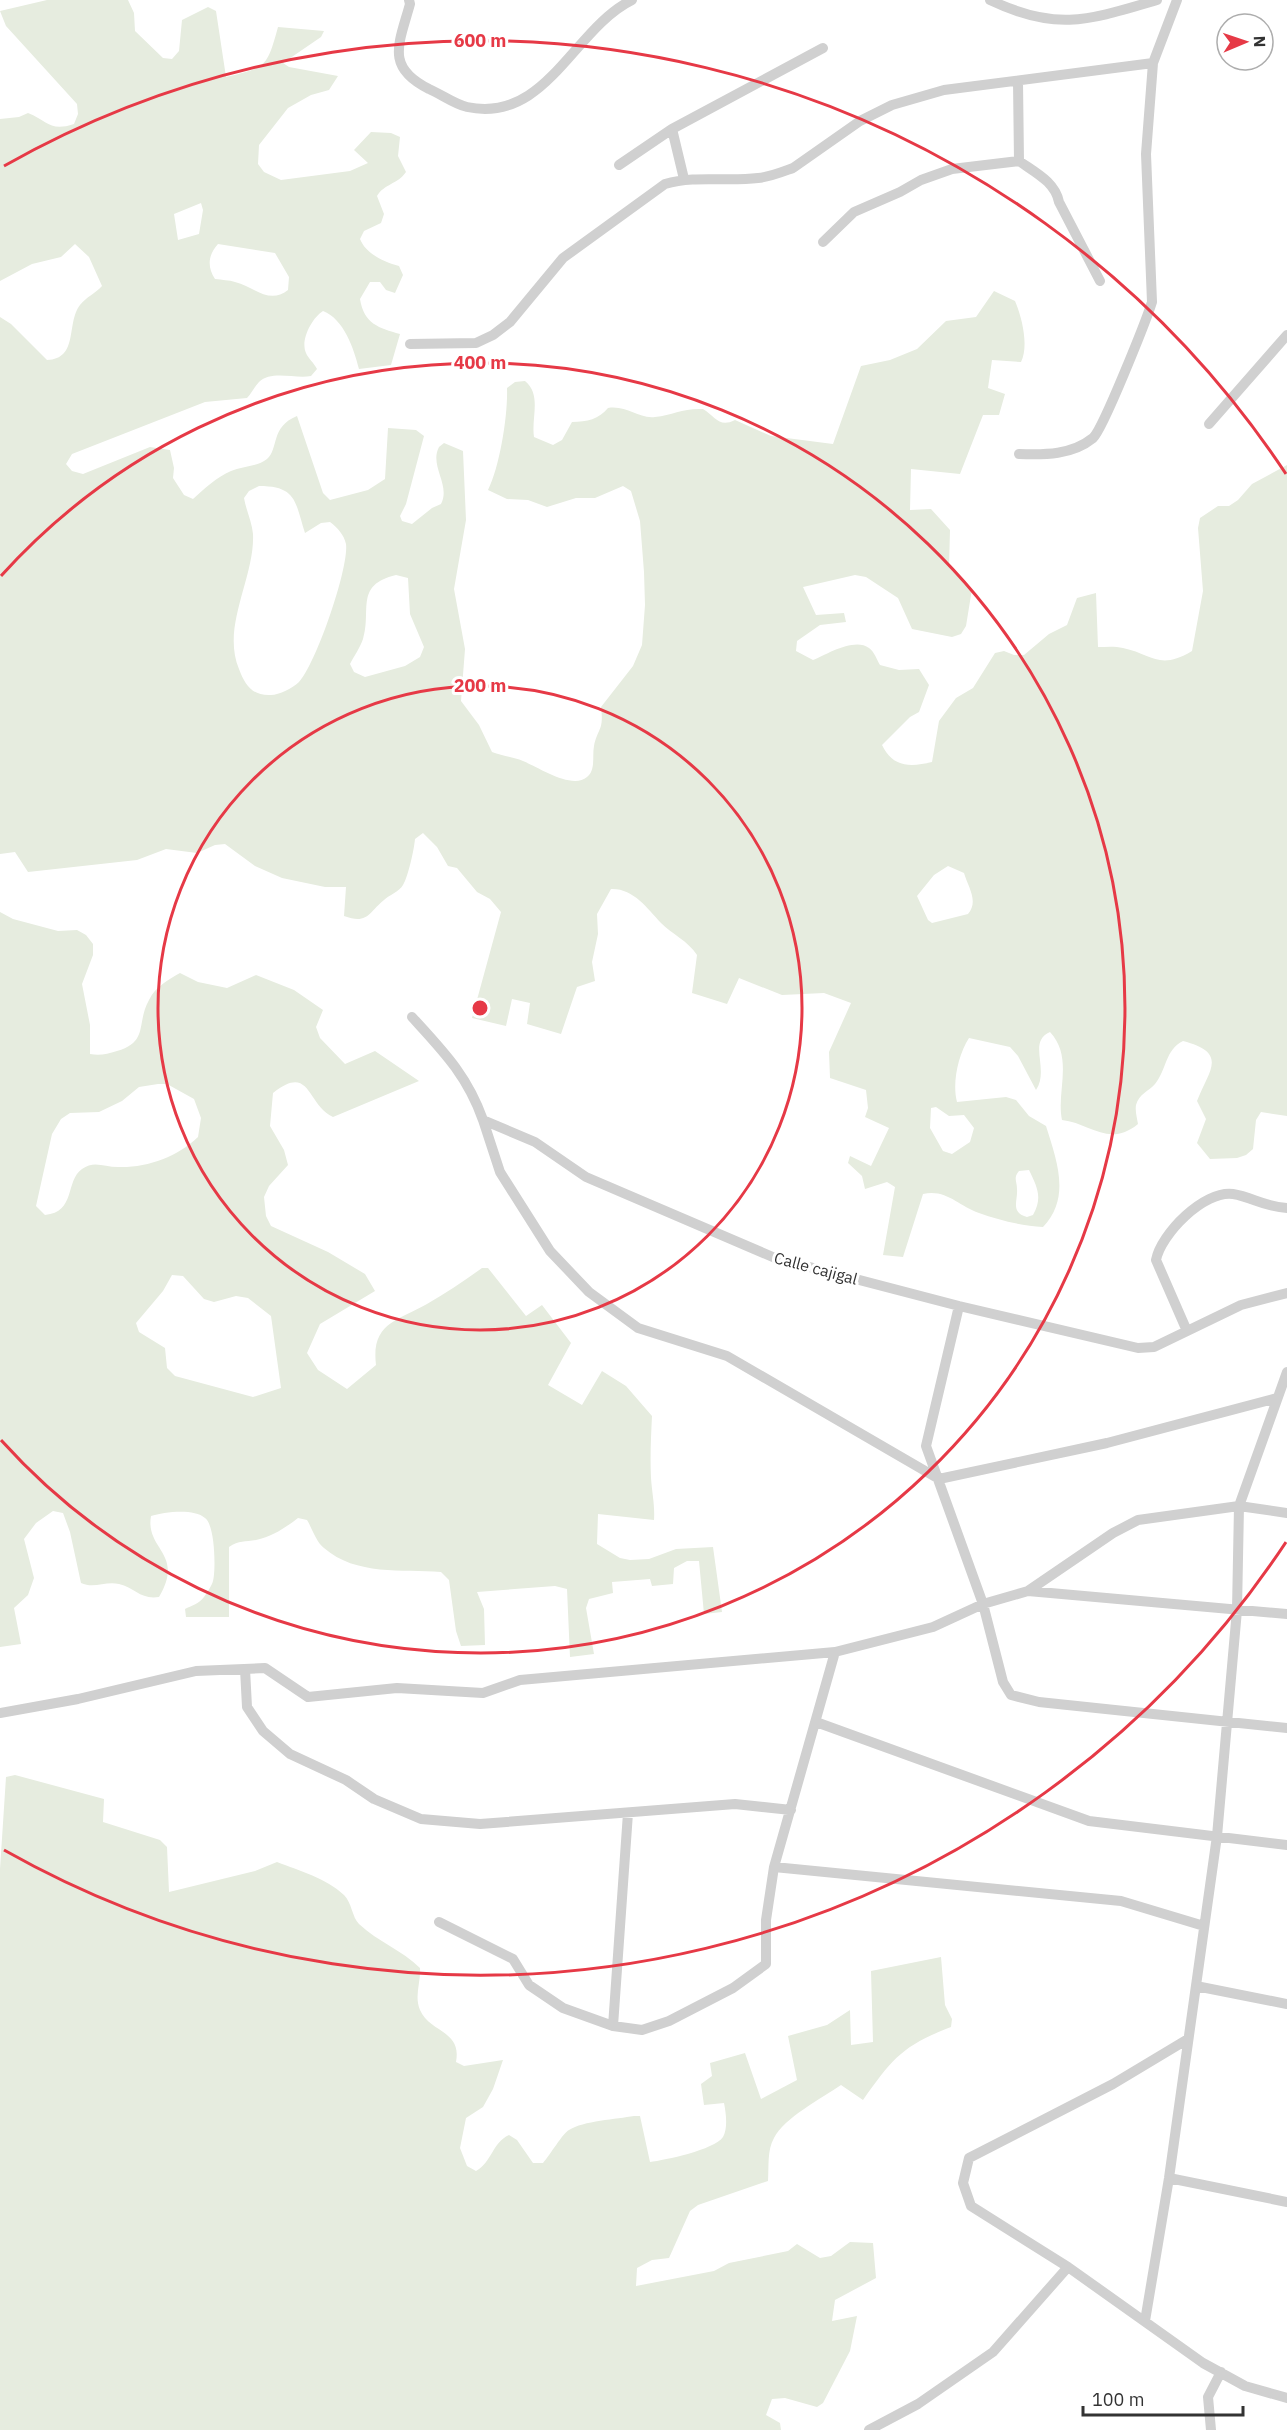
<svg xmlns="http://www.w3.org/2000/svg" width="1287" height="2430" viewBox="0 0 1287 2430" font-family="'IBM Plex Sans',sans-serif">
	<style>
		.green { fill: #e6ecdf; fill-rule: evenodd }
		.lines { fill: none; stroke-linecap: round; stroke-linejoin: round }
		.minor { stroke: #d0d0d0; stroke-width: 10 }
		.ring { fill: none; stroke: #e63946; stroke-width: 3 }
		.labels { text-anchor: middle; dominant-baseline: central; stroke-width: 6; stroke-linejoin: round; paint-order: stroke }
		.street-label { font-size: 16px; fill: #333; stroke: #fff }
		.centre { fill: #e63946; stroke: #fff; stroke-width: 3 }
		.ring-label { font-size: 18px; text-anchor: middle; font-weight: bold; fill: #e63946; stroke: #fff; stroke-width: 6; stroke-linejoin: round; paint-order: stroke }
	</style>
	<rect width="100%" height="100%" fill="#fff"/>
	<path class="green" d="M 47,0 L 128,0 L 134,13 L 135,31 L 163,58 L 172,59 L 179,51 L 182,20 L 208,7 L 216,11 L 226,77 C 267,67 267,67 278,27 L 324,31 L 321,37 L 283,63 L 289,67 L 338,76 L 329,90 L 311,95 L 288,108 L 259,145 L 258,164 L 264,172 L 281,180 L 350,171 L 368,163 L 354,150 L 371,132 L 391,133 L 400,137 L 398,156 L 406,172 C 398,184 384,184 377,196 L 384,214 L 381,223 L 364,231 L 360,239 C 366,254 384,262 399,266 L 403,275 L 395,293 L 386,290 L 380,282 L 370,282 L 360,299 C 364,324 379,328 400,334 L 391,365 L 359,369 C 354,349 344,319 323,311 C 312,318 300,340 306,353 C 308,358 314,363 317,369 L 311,376 C 295,379 271,370 259,382 C 254,387 252,393 247,398 L 205,402 L 72,454 L 66,464 L 72,471 L 83,474 L 150,447 L 170,450 L 174,468 L 173,478 L 184,495 L 193,499 C 204,489 217,477 231,471 C 242,466 257,467 267,459 C 279,449 270,427 297,416 L 323,493 L 330,500 L 368,490 L 385,479 L 388,428 L 416,430 L 424,436 L 406,504 L 400,516 L 402,521 L 412,524 L 432,508 L 441,504 C 451,485 429,466 439,447 L 444,443 L 463,451 L 466,520 L 454,589 L 465,649 L 461,701 L 479,725 L 492,752 C 502,756 513,757 523,761 C 538,767 572,790 587,777 C 596,770 592,756 594,746 C 598,727 604,731 601,707 L 633,666 L 642,645 L 645,605 L 644,572 L 640,521 L 631,491 L 623,486 L 595,498 L 576,498 L 547,507 L 528,500 L 507,499 L 488,490 C 500,466 508,415 507,388 L 515,382 L 525,381 C 542,395 531,418 534,437 L 553,445 L 562,440 L 572,422 C 587,422 599,419 608,408 C 627,405 638,419 655,417 C 673,415 683,408 703,409 C 716,417 719,428 735,420 L 771,436 L 833,444 L 861,366 L 890,360 L 917,349 L 946,321 L 976,317 L 994,291 L 1015,301 C 1022,317 1029,346 1021,362 L 992,360 L 988,388 L 1005,394 L 999,415 L 983,415 L 960,474 L 911,469 L 910,510 L 931,509 L 950,530 L 949,567 L 972,589 L 966,626 L 961,634 L 952,637 L 912,629 L 898,598 L 866,577 L 855,575 L 803,587 L 816,615 L 844,613 L 846,622 L 820,625 L 797,641 L 796,651 L 813,660 C 827,654 855,637 869,648 C 874,651 877,660 880,665 L 899,670 L 919,669 L 929,685 L 919,712 L 910,717 L 882,745 C 893,768 911,767 932,762 L 939,721 L 956,698 L 973,688 L 995,653 L 1004,651 L 1014,655 L 1024,655 L 1049,634 L 1067,625 L 1077,598 L 1096,593 L 1098,647 C 1106,647 1115,646 1123,648 C 1152,654 1159,671 1192,651 L 1203,591 L 1198,528 L 1200,518 L 1218,506 L 1229,506 L 1238,500 L 1252,484 L 1287,465 L 1287,1116 L 1261,1112 L 1256,1120 L 1253,1149 L 1246,1155 L 1237,1158 L 1210,1159 L 1197,1143 L 1206,1119 L 1197,1101 C 1209,1070 1229,1053 1183,1041 C 1165,1050 1167,1069 1155,1084 C 1149,1091 1139,1094 1136,1105 C 1135,1111 1137,1118 1138,1124 C 1109,1148 1090,1123 1062,1120 C 1056,1092 1074,1058 1050,1032 C 1027,1042 1050,1069 1036,1090 L 1018,1056 L 1010,1047 L 969,1038 C 958,1055 952,1083 957,1102 L 1006,1097 L 1016,1100 L 1029,1116 L 1046,1126 C 1057,1161 1071,1198 1043,1227 C 1022,1226 999,1220 979,1213 C 958,1206 947,1189 923,1194 L 903,1257 L 883,1255 L 895,1187 L 887,1182 L 865,1189 L 862,1176 L 848,1163 L 850,1156 L 871,1166 L 889,1128 L 865,1117 L 868,1108 L 866,1090 L 830,1078 L 829,1052 L 851,1003 L 824,993 L 782,995 L 739,978 L 727,1004 L 692,993 L 697,955 C 688,941 672,934 661,923 C 647,908 633,888 611,889 L 597,914 L 598,934 L 592,962 L 595,981 L 577,987 L 561,1034 L 527,1024 L 530,1003 L 512,999 L 506,1026 L 472,1018 L 501,912 L 490,899 L 477,892 L 457,868 L 448,866 L 437,847 L 423,833 L 415,839 C 414,850 408,877 403,885 C 399,892 389,895 384,900 C 369,912 368,925 344,916 L 346,887 L 325,887 L 282,878 L 255,866 L 225,844 L 215,845 L 197,853 L 166,849 L 137,860 L 28,872 L 15,852 L 0,854 L 0,317 L 11,324 L 47,360 C 79,359 66,323 80,305 C 86,297 96,293 102,286 L 89,257 L 75,244 L 61,257 L 32,264 L 0,281 L 0,119 L 19,117 L 28,113 C 48,121 50,132 74,124 L 78,114 L 77,104 L 6,26 L 0,11 ZM 201,203 L 203,210 L 199,234 L 178,240 L 174,214 ZM 218,244 L 275,253 L 289,277 L 288,290 C 269,305 255,287 235,282 C 229,280 222,280 215,279 C 207,267 208,255 218,244 ZM 259,486 C 297,486 295,502 305,533 L 321,523 L 330,522 C 338,528 344,535 346,544 C 349,568 316,664 299,682 C 293,688 279,695 271,695 C 252,696 245,685 239,669 C 221,626 255,578 253,534 C 252,522 246,510 244,498 L 249,491 ZM 396,575 L 408,578 L 410,614 L 424,647 L 420,657 L 405,666 L 365,677 L 354,672 L 350,664 C 354,656 360,648 363,639 C 372,610 354,585 396,575 ZM 948,866 L 964,873 C 968,887 979,901 968,914 L 932,923 L 928,920 L 917,896 L 934,875 ZM 936,1107 L 949,1116 L 964,1115 L 974,1128 L 970,1142 L 952,1154 L 943,1151 L 930,1128 L 931,1108 ZM 1029,1170 C 1037,1187 1043,1197 1033,1215 L 1027,1217 C 1010,1212 1018,1201 1017,1189 C 1017,1181 1013,1178 1019,1171 Z
		M 0,912 L 13,919 L 58,931 L 77,930 L 86,935 L 93,944 L 93,955 L 82,984 L 90,1025 L 90,1054 C 100,1056 107,1054 117,1051 C 149,1042 136,1023 149,1000 C 156,986 168,980 180,973 L 198,982 L 227,988 L 256,975 L 294,990 L 323,1010 L 316,1027 L 320,1038 L 345,1064 L 375,1051 L 419,1081 L 333,1117 C 306,1104 311,1063 273,1093 L 270,1126 L 284,1150 L 288,1165 L 269,1186 L 264,1197 L 266,1216 L 271,1226 L 328,1252 L 365,1274 L 375,1291 L 320,1324 L 307,1353 L 318,1370 L 347,1389 L 376,1365 C 371,1323 397,1321 427,1304 C 446,1293 464,1281 482,1268 L 488,1268 L 526,1316 L 542,1305 L 571,1343 L 548,1385 L 582,1405 L 602,1371 L 626,1386 L 652,1416 C 651,1437 650,1457 651,1478 C 652,1493 655,1505 654,1520 L 598,1514 L 597,1544 L 620,1558 L 630,1560 L 649,1559 L 676,1549 L 713,1547 L 722,1612 L 704,1614 L 699,1561 L 687,1561 L 674,1568 L 673,1584 L 652,1586 L 650,1579 L 612,1582 L 613,1593 L 589,1599 L 586,1608 L 594,1654 L 570,1657 L 567,1589 L 555,1586 L 477,1592 L 484,1609 L 485,1645 L 461,1646 L 456,1631 L 449,1580 L 441,1572 C 402,1569 356,1576 324,1548 C 316,1542 312,1528 307,1520 L 298,1518 C 285,1528 273,1536 256,1540 C 245,1542 239,1540 229,1547 L 229,1617 L 186,1617 L 185,1609 C 191,1606 200,1603 204,1597 C 207,1593 212,1585 213,1581 C 216,1569 215,1525 205,1518 C 194,1508 164,1512 151,1516 C 145,1550 185,1553 159,1597 C 141,1600 135,1588 119,1584 C 105,1581 94,1589 81,1583 L 70,1532 L 63,1513 L 53,1511 L 36,1523 L 24,1539 L 34,1578 L 28,1595 L 14,1608 L 21,1644 L 0,1647 ZM 158,1084 L 167,1084 L 194,1099 L 201,1118 L 198,1137 C 177,1157 147,1168 118,1167 C 104,1167 94,1160 82,1169 C 65,1181 76,1212 45,1215 L 36,1206 L 52,1134 L 61,1119 L 70,1113 L 99,1112 L 122,1101 L 139,1087 ZM 172,1275 L 183,1276 L 204,1299 L 214,1302 L 236,1296 L 248,1298 L 271,1316 L 281,1388 L 253,1397 L 175,1376 L 167,1368 L 165,1348 L 139,1332 L 136,1323 L 163,1291 Z
		M 15,1775 L 104,1799 L 103,1822 L 160,1840 L 167,1847 L 169,1892 L 255,1871 L 277,1862 C 300,1871 326,1878 344,1895 C 352,1903 352,1917 359,1924 C 378,1942 402,1950 420,1968 C 421,1982 414,1996 420,2010 C 430,2033 462,2030 456,2062 L 464,2066 L 503,2060 L 493,2089 L 483,2107 L 466,2118 L 460,2148 L 467,2166 L 476,2171 C 492,2162 492,2143 509,2135 L 517,2140 L 533,2163 L 543,2163 C 550,2155 563,2133 569,2130 C 583,2121 617,2119 634,2116 L 640,2116 L 650,2162 C 665,2160 714,2150 723,2137 C 728,2128 726,2113 724,2103 L 704,2105 L 701,2084 L 712,2076 L 710,2063 L 745,2053 L 761,2099 L 797,2080 L 788,2036 L 827,2025 L 850,2010 L 851,2045 L 873,2042 L 871,1971 L 941,1957 L 945,2005 L 952,2019 L 951,2027 C 902,2046 893,2058 863,2100 L 841,2085 C 822,2098 784,2118 774,2138 C 767,2150 769,2167 768,2181 L 698,2205 L 690,2211 L 669,2258 L 652,2260 L 637,2268 L 636,2286 L 714,2271 L 729,2263 L 788,2251 L 797,2244 L 820,2258 L 831,2256 L 850,2242 L 873,2243 L 876,2278 L 835,2300 L 832,2321 L 857,2316 L 850,2351 L 823,2403 L 817,2407 L 785,2398 L 772,2399 L 766,2415 L 780,2423 L 781,2430 L 0,2430 L 0,1869 L 6,1777 Z"/>
	<g class="lines">
		<path class="minor" d="M 409,0 L 410,4 C 399,44 385,67 429,89 C 441,94 454,104 467,107 C 546,124 573,29 632,0
			M 990,0 C 1057,32 1089,20 1157,0
			M 1019,161 C 1036,173 1055,182 1059,202 L 1100,281
			M 619,165 L 672,129
			M 684,179 L 672,129 L 823,48
			M 823,242 L 854,212 L 900,192 L 921,180 L 952,169 L 1019,161 L 1018,82
			M 410,344 L 476,343 L 493,335 L 510,322 L 563,258 L 665,184 C 696,175 726,182 758,178 C 770,177 782,172 793,168 L 860,121 L 892,105 L 944,90 L 1153,63
			M 1209,424 L 1287,335
			M 1019,454 C 1045,455 1072,455 1093,438 C 1103,429 1146,321 1152,302 L 1146,154 L 1153,63 L 1177,0
			M 412,1017 C 443,1051 467,1075 483,1120 L 535,1142 L 586,1177 L 775,1258 L 959,1306 L 1138,1348 L 1154,1347 L 1241,1305 L 1287,1293
			M 483,1120 L 500,1172 L 550,1251 L 589,1292 L 638,1328 L 727,1356 L 939,1479 L 1107,1443 L 1277,1398
			M 959,1306 L 926,1446 L 983,1604 L 1003,1682 L 1011,1695 L 1039,1702 L 1287,1728
			M 1187,1331 L 1156,1260 C 1161,1234 1204,1190 1233,1194 C 1252,1197 1265,1207 1287,1208
			M 1028,1591 L 1113,1533 L 1138,1520 L 1239,1506 L 1287,1513
			M 245,1669 L 247,1707 L 263,1731 L 290,1754 L 346,1780 L 374,1799 L 421,1819 L 480,1824 L 735,1804 L 791,1810
			M 0,1713 L 78,1699 L 196,1671 L 265,1668 L 308,1697 L 397,1688 L 483,1693 L 520,1680 L 835,1652 L 933,1627 L 983,1604 L 1028,1591 L 1287,1614
			M 816,1722 L 1089,1821 L 1287,1845
			M 774,1867 L 1121,1901 L 1204,1926
			M 439,1922 L 513,1959 L 529,1985 L 563,2008 L 613,2026 L 642,2030 L 669,2021 L 733,1988 L 766,1964 L 766,1920 L 774,1867 L 835,1652
			M 1196,1986 L 1287,2004
			M 613,2026 L 628,1813
			M 1188,2039 L 1113,2084 L 969,2158 L 963,2183 L 971,2206 L 1068,2267 L 1203,2363 L 1245,2386 L 1287,2398
			M 1169,2178 L 1287,2202
			M 1145,2321 L 1169,2178 L 1217,1836 L 1237,1610 L 1239,1506 L 1287,1372
			M 869,2430 L 918,2404 L 993,2352 L 1068,2267
			M 1211,2430 L 1208,2397 L 1221,2372"/>
	</g>
	<g class="ring">
		<circle cx="480" cy="1008" r="322"/>
		<path d="M1 576A645 645 0 1 1 1 1440"/>
		<path d="M1286 1542A967 967 0 0 1 4 1850M4 166A967 967 0 0 1 1286 474"/>
	</g>
	<g class="labels">
		<g class="street-label">
			<text transform="translate(816 1268) rotate(15)">Calle cajigal</text>
		</g>
	</g>
	<circle cx="480" cy="1008" r="9" class="centre"/>
	<g class="ring-label">
		<text x="480" y="47">600 m</text>
		<text x="480" y="369">400 m</text>
		<text x="480" y="692">200 m</text>
	</g>
	<g transform="translate(1245 42) rotate(88)"><circle r="28" fill="#ffffff" stroke="#adadad" stroke-width="1.5"/>
	<path d="M0-4.5L10 22L0 15L-10 22Z" fill="#e63946"/>
	<text y="-9" font-size="16" font-weight="bold" text-anchor="middle" fill="#333333">N</text>
	</g>
	<path d="M1083 2406v9h160v-9" fill="none" stroke="#333333" stroke-width="3"/>
	<text x="1092" y="2406" font-size="18" fill="#333333" stroke="#ffffff" stroke-width="4.5" paint-order="stroke">100 m</text>
</svg>
